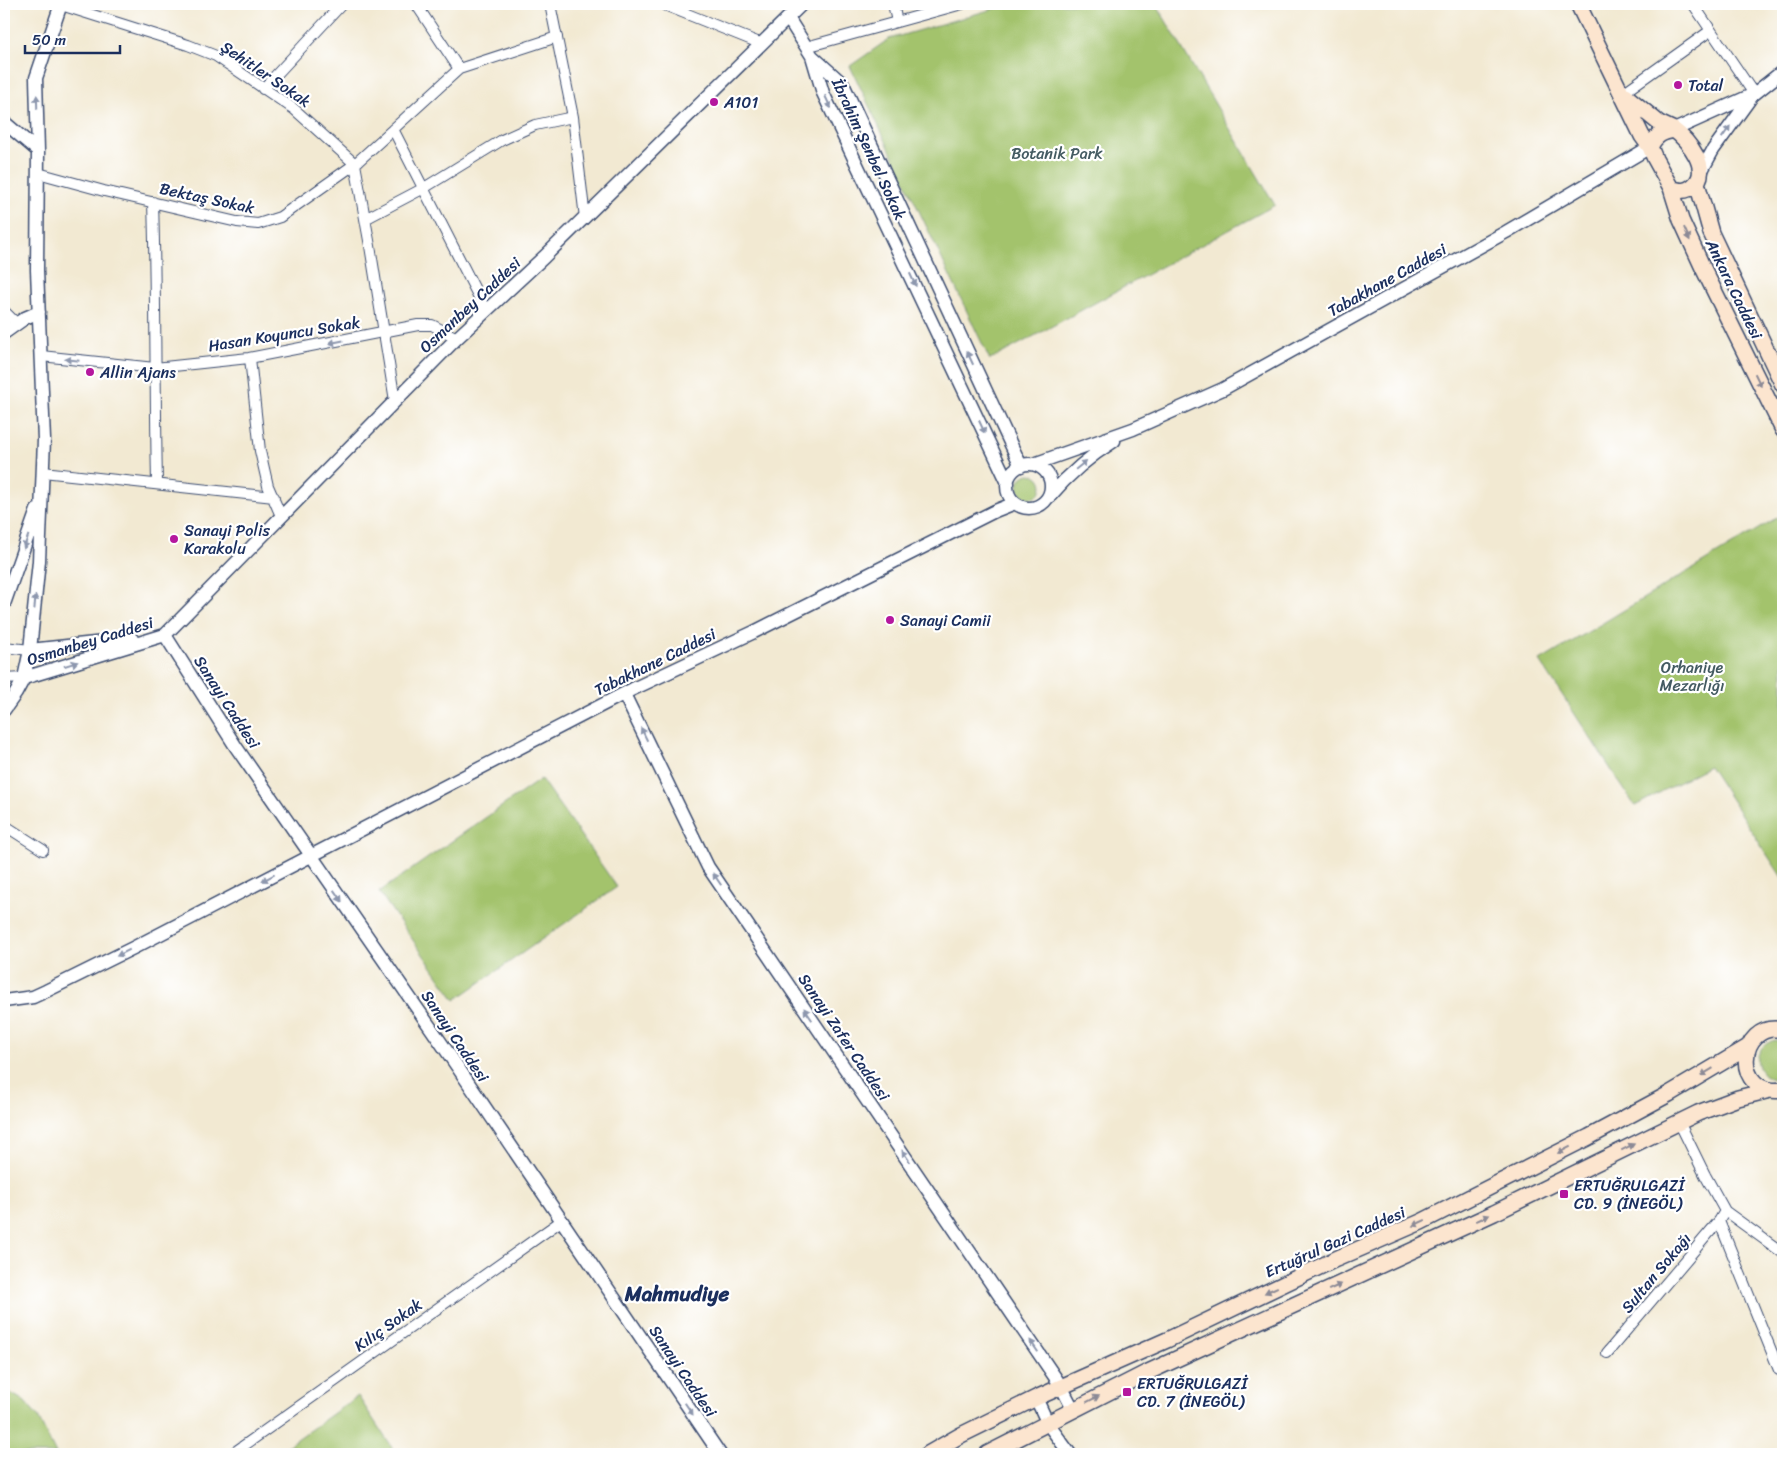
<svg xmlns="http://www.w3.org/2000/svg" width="1787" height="1458" viewBox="0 0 1787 1458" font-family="Sriracha,sans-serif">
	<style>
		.green { fill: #a3c36c; stroke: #5f7965 }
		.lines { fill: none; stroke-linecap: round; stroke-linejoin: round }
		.minor-casing { stroke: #3b4b6f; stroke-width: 12 }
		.tertiary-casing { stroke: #3b4b6f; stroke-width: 15 }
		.secondary-casing { stroke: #3b4b6f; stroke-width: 18 }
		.minor { stroke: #fff; stroke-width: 10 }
		.tertiary { stroke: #fff; stroke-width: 12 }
		.secondary { stroke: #fce5cf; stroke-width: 15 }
		.oneway { fill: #8d97ae }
		.oneway2 { fill: #8c8a96 }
		.poi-dot { fill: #b5179e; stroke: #fff; stroke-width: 2 }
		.labels { text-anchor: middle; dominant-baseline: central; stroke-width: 4.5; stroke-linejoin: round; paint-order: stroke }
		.street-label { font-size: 16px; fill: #1b2f5e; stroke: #fff }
		.poi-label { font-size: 16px; fill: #1b2f5e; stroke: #fff; text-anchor: start }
		.park-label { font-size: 16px; fill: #445b62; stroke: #fff }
		.district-label { font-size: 21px; font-weight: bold; fill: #1b2f5e; stroke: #fff }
	</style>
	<rect width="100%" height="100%" fill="#fff"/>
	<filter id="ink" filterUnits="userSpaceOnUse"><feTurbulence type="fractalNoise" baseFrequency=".02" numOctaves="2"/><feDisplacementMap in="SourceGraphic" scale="10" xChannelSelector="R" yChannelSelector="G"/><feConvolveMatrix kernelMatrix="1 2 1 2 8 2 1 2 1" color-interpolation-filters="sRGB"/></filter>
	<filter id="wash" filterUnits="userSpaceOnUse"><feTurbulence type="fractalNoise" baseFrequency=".0096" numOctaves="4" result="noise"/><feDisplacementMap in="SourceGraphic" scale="20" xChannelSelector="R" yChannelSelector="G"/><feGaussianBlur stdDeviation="1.12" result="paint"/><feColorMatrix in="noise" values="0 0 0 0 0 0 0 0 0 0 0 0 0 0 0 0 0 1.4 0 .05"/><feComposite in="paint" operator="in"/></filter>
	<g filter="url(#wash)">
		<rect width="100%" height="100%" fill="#f2e9d2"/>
		<path class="green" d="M 1010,4 L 1156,4 L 1275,205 L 990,360 L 850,66 L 889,39 Z
			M1018 486a12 12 0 1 1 24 0a12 12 0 1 1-24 0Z
			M 1783,514 L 1783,879 L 1709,766 L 1635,806 L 1540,661 Z
			M 541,779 L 617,887 L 455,1000 L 379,892 Z
			M 1775,1040 L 1783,1041 L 1783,1079 C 1755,1084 1747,1047 1775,1040 Z
			M 4,1389 L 24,1401 L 38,1417 L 56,1454 L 4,1454 Z
			M 358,1396 L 396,1454 L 276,1454 Z"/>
	</g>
	<g filter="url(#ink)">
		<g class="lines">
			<defs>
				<path id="minor" d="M 416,4 L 459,69
					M 550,4 L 573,117 L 585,218
					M 662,4 L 762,44
					M 893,4 L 897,22
					M 1693,4 L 1754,94
					M 61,5 L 188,45 L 216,56 L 294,109 L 355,164
					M 806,47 L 962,4
					M 263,89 L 342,4
					M 1623,93 L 1710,31
					M 393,129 L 486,311
					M 355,164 L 370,246 L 395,401
					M 38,173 L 104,191 L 237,222 L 258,224 L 280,217 L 355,164 L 459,69 L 557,37
					M 153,202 C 156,296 155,389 157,483
					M 365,219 L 424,188 L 502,140 L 535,125 L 573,117
					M 4,311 L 17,324
					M 41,356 L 155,368 L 249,358 L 418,325 L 432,325 L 457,338
					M 250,358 L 260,451 L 268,486 L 281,516
					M 43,472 L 274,497
					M 4,647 L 30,650
					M 4,679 L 24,678
					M 4,825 L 43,850
					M 1679,1122 L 1705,1175 L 1725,1211 L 1783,1253
					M 1719,1221 L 1779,1370
					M 1607,1353 L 1719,1221 L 1725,1211
					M 232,1454 L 561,1221"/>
				<path id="tertiary" d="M 788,18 L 812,56 L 823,93 L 1008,483
					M 812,56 L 843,84 L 1021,466
					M 4,122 L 38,151
					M 1674,130 L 1754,94 L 1783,71
					M 1701,172 L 1713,150 L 1752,96
					M 4,333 L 25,318 L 39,312
					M 1034,464 L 1133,429 L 1223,389 L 1506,232 L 1650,147
					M1007 486a22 22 0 1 1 44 0a22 22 0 1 1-44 0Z
					M 1050,496 C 1069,474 1090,456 1114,441
					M 4,604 L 37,510
					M 165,635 L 236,747 L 446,1050 L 720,1454
					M 30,650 L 132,639
					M 24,678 L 165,635 L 457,338 L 544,257 L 802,4
					M 624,694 L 708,867 L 1061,1386 L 1073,1409
					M 4,710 L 16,693 L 24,678 L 30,650 L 39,561 L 44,440 L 37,270 L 38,151 L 36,78 L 61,4
					M 4,1001 L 33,997 L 46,991 L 133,948 L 633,689 L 754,632 L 995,511 L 1015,503
					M 1036,1398 L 1048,1424 L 1070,1454"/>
				<path id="secondary" d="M 1578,4 L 1642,136 L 1650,147
					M 1626,96 L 1659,123 L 1674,130
					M 1674,130 C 1688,140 1713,171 1693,186 C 1686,192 1680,191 1671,188 L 1655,159 L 1650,147 C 1656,135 1662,132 1674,130 Z
					M 1697,183 L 1711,233 L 1783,385
					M 1671,188 L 1681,220 L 1703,268 L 1783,430
					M 1783,1030 C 1736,1020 1732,1098 1783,1090
					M 928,1454 L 961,1435 L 1036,1398 L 1167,1340 L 1336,1259 L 1421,1222 L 1589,1137 L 1669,1094 L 1748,1047
					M 987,1454 L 1146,1373 L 1494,1213 L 1698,1113 L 1738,1098 L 1770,1090"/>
			</defs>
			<use href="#minor" class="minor-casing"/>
			<use href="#tertiary" class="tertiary-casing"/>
			<use href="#secondary" class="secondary-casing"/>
			<use href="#minor" class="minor"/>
			<use href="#tertiary" class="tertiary"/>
			<use href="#secondary" class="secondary"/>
		</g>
		<defs><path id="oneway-solid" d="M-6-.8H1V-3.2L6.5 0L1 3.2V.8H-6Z" transform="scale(1.25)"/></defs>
		<g class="oneway">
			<use href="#oneway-solid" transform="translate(37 102) rotate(-92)"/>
			<use href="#oneway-solid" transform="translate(828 102) rotate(65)"/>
			<use href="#oneway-solid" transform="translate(1726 132) rotate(-55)"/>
			<use href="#oneway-solid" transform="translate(913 280) rotate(65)"/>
			<use href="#oneway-solid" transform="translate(336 342) rotate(169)"/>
			<use href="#oneway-solid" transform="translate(970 358) rotate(-115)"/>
			<use href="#oneway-solid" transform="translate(72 360) rotate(-174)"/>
			<use href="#oneway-solid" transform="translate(982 427) rotate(65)"/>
			<use href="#oneway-solid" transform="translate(1081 465) rotate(-39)"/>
			<use href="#oneway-solid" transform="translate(26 542) rotate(109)"/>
			<use href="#oneway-solid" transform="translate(35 602) rotate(-85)"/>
			<use href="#oneway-solid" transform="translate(71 664) rotate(-17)"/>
			<use href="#oneway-solid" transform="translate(644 734) rotate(-116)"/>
			<use href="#oneway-solid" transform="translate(268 878) rotate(152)"/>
			<use href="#oneway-solid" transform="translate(717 879) rotate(-124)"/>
			<use href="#oneway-solid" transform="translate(338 896) rotate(55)"/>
			<use href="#oneway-solid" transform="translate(123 953) rotate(154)"/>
			<use href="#oneway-solid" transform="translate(808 1014) rotate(-124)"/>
			<use href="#oneway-solid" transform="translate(906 1156) rotate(-124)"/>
			<use href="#oneway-solid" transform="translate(1034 1346) rotate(-124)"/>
			<use href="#oneway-solid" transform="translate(689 1409) rotate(56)"/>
		</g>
		<g class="oneway2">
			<use href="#oneway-solid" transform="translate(1687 234) rotate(66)"/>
			<use href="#oneway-solid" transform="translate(1758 380) rotate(64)"/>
			<use href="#oneway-solid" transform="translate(1707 1072) rotate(149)"/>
			<use href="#oneway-solid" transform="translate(1628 1147) rotate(-26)"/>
			<use href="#oneway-solid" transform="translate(1564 1150) rotate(153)"/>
			<use href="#oneway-solid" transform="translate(1483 1218) rotate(-25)"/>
			<use href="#oneway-solid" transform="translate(1419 1223) rotate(155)"/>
			<use href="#oneway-solid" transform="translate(1335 1287) rotate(-24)"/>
			<use href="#oneway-solid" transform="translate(1271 1290) rotate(155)"/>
			<use href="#oneway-solid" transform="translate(1093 1399) rotate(-27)"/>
		</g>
	</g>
	<g class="poi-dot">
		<circle cx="1678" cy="85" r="5"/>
		<circle cx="714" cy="102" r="5"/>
		<circle cx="90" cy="372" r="5"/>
		<circle cx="174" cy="539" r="5"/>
		<circle cx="890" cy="620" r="5"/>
		<rect x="1559" y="1189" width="10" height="10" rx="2.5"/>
		<rect x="1122" y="1387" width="10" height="10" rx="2.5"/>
	</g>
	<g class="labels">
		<g class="street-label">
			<text transform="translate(266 74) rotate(34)">Şehitler Sokak</text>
			<text transform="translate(869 149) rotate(65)">İbrahim Şenbel Sokak</text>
			<text transform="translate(207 198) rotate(12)">Bektaş Sokak</text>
			<text transform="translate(1387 280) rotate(-29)">Tabakhane Caddesi</text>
			<text transform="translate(1734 289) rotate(64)">Ankara Caddesi</text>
			<text transform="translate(470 305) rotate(-43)">Osmanbey Caddesi</text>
			<text transform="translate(284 334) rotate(-9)">Hasan Koyuncu Sokak</text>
			<text transform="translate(90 641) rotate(-17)">Osmanbey Caddesi</text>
			<text transform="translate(655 662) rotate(-26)">Tabakhane Caddesi</text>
			<text transform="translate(227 702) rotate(57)">Sanayi Caddesi</text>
			<text transform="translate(455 1036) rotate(56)">Sanayi Caddesi</text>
			<text transform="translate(844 1037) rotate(56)">Sanayi Zafer Caddesi</text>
			<text transform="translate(1335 1242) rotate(-24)">Ertuğrul Gazi Caddesi</text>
			<text transform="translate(1656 1273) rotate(-50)">Sultan Sokağı</text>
			<text transform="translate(388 1325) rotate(-35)">Kılıç Sokak</text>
			<text transform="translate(683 1371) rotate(56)">Sanayi Caddesi</text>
		</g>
		<g class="poi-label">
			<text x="1688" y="85">Total</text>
			<text x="724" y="102">A101</text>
			<text x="100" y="372">Allin Ajans</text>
			<text x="184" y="530">Sanayi Polis<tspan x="184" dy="18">Karakolu</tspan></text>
			<text x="900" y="620">Sanayi Camii</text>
			<text x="1574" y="1185">ERTUĞRULGAZİ<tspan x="1574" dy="18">CD. 9 (İNEGÖL)</tspan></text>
			<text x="1137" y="1383">ERTUĞRULGAZİ<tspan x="1137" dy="18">CD. 7 (İNEGÖL)</tspan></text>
		</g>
		<g class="park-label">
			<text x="1057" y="153">Botanik Park</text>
			<text x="1692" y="667">Orhaniye<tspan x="1692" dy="18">Mezarlığı</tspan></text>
		</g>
		<g class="district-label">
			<text x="677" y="1294">Mahmudiye</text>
		</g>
	</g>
	<rect width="1787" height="1458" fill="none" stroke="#fff" stroke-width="20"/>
	<path d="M25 45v8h95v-8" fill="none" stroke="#1b2f5e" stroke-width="2.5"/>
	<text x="32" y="45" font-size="15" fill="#1b2f5e" stroke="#ffffff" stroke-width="4" paint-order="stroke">50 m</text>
</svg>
